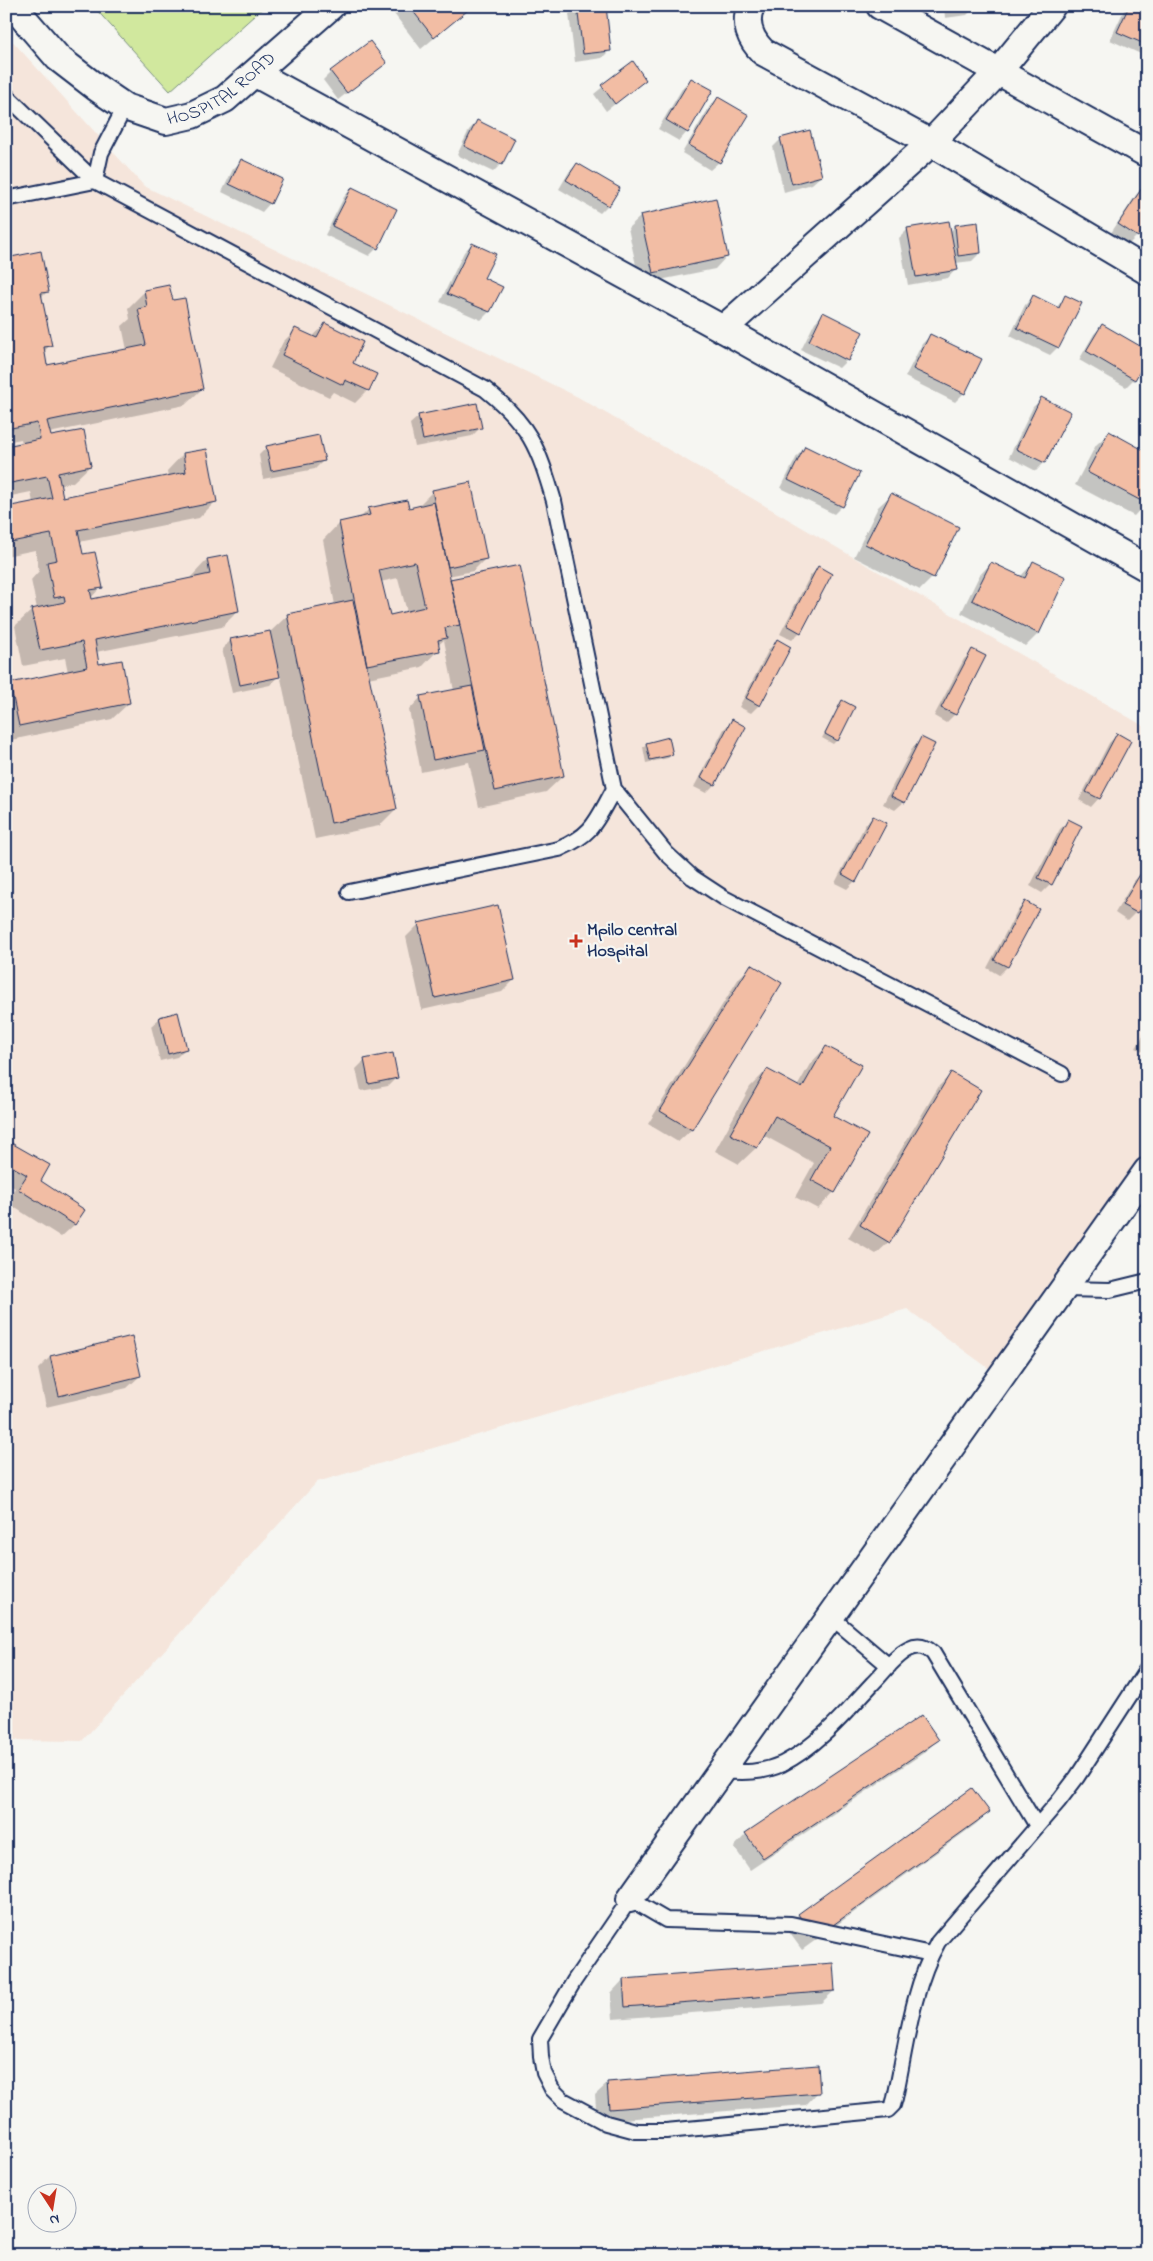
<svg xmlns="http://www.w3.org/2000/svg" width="1153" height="2261" viewBox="0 0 1153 2261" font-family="'Indie Flower',sans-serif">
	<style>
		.built { fill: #f5e5db }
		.green { fill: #d1e89e; stroke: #768c7e }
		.shadow { fill: #0003; fill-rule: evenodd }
		.building { fill: #f2bda4; stroke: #1b2f5e; fill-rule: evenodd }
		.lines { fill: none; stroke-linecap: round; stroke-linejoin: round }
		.lane-casing { stroke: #1b2f5e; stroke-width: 18 }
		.street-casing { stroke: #1b2f5e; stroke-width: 30 }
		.lane { stroke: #f6f6f2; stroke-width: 14 }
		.street { stroke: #f6f6f2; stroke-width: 26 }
		.poi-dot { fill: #c8321e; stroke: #f6f6f2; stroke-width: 2 }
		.labels { text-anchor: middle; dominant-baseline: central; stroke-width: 4.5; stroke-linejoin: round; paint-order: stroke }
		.street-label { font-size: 18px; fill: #1b2f5e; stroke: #f6f6f2 }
		.poi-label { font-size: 18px; font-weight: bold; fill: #1b2f5e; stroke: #f6f6f2; text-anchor: start }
	</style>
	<rect width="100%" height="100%" fill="#f6f6f2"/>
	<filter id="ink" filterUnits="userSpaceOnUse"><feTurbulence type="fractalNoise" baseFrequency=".02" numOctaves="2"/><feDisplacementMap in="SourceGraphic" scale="10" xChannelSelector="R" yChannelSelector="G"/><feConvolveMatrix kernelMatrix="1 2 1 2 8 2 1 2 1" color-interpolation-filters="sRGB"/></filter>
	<g filter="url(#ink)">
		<path class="built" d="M 6,34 L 144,186 L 578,397 L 1147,728 L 1147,1153 L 991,1370 L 907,1309 L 317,1482 L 82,1741 L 6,1740 Z"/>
		<path class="green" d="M 93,6 L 265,6 L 170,91 Z"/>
		<path class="shadow" d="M 388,6 L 473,6 L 421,49 Z
			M 577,6 L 604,6 L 610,50 L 602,58 L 575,62 L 569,14 Z
			M 944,6 L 975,6 L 975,7 L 967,15 L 945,18 Z
			M 1126,6 L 1147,6 L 1147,51 L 1143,55 L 1110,40 Z
			M 385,63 L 338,100 L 323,80 L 331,72 Z
			M 632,63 L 645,80 L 606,111 L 594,94 Z
			M 691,79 L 687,132 L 679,141 L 658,129 L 683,87 Z
			M 718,98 L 747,116 L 719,162 L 710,170 L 682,153 L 710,106 Z
			M 1147,113 L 1147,137 L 1137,133 Z
			M 477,122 L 501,164 L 493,172 L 457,155 L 469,130 Z
			M 781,139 L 821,176 L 812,184 L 784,192 L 773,147 Z
			M 242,161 L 270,203 L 262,212 L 222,192 L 233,169 Z
			M 577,164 L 608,205 L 600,213 L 559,189 L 569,172 Z
			M 1144,187 L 1137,236 L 1129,244 L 1111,233 L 1136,195 Z
			M 352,188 L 377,248 L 369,256 L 325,235 L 344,197 Z
			M 641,216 L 727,256 L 715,269 L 640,284 L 628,228 Z
			M 955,226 L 980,253 L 972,261 L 955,263 L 956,269 L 948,278 L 908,285 L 899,238 L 908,229 L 950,232 Z
			M 472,244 L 483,278 L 501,288 L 489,312 L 481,320 L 440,302 L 464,252 Z
			M 6,260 L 48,291 L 41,298 L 50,345 L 44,352 L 46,367 L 127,350 L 122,326 L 130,319 L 128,308 L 145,291 L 202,389 L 185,405 L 49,433 L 50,438 L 90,466 L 73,482 L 59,485 L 62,498 L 168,477 L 167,471 L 183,454 L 216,501 L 199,518 L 79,542 L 82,556 L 101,587 L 88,601 L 191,579 L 191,577 L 207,560 L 238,611 L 222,627 L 96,652 L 98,666 L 129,703 L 112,719 L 6,741 L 6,688 L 11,684 L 68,672 L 65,658 L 23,666 L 15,626 L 32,610 L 37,609 L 31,580 L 39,571 L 35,550 L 6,556 L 6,509 L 33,503 L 31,492 L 6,497 L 6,448 L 22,444 L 21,439 L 6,442 Z
			M 1066,296 L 1058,347 L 1050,355 L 1010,336 L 1025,305 L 1033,297 L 1056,308 Z
			M 824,313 L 847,360 L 839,368 L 801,350 L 815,322 Z
			M 325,325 L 368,390 L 355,403 L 333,392 L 329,397 L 270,368 L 283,342 L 296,329 L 312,337 Z
			M 1102,326 L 1134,379 L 1126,387 L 1079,360 L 1094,334 Z
			M 931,335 L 964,393 L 955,402 L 905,377 L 922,344 Z
			M 1042,399 L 1069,412 L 1044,463 L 1036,471 L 1009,457 L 1033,407 Z
			M 419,416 L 480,428 L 472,436 L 415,447 L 410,424 Z
			M 1109,433 L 1146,503 L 1134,516 L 1075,485 L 1096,445 Z
			M 267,447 L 323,461 L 315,469 L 263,479 L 259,455 Z
			M 805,448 L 842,506 L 834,514 L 781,488 L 797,456 Z
			M 432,492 L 486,558 L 473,571 L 448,576 L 563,776 L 546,792 L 479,807 L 469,762 L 421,772 L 409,710 L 421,697 L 454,691 L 444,640 L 437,646 L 438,650 L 422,667 L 368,678 L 396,809 L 379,826 L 315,839 L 280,674 L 270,685 L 232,693 L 222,649 L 231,640 L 269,633 L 288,615 L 335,605 L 323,540 L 339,523 L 359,519 L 369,509 L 408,509 L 420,507 L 420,504 ZM 398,578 L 407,612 L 389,617 L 380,582 Z
			M 891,495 L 933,577 L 920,590 L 854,557 L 878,507 Z
			M 991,563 L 1020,577 L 1033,563 L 1038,634 L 1026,646 L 961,613 L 979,576 Z
			M 818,568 L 800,632 L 792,640 L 780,634 L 810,576 Z
			M 777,641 L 759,705 L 751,713 L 739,707 L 769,649 Z
			M 973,651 L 985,657 L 954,715 L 946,723 L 934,716 L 964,659 Z
			M 842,702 L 837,740 L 833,744 L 822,738 Z
			M 732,721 L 714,785 L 706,793 L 694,787 L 724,729 Z
			M 1117,735 L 1099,798 L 1091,807 L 1079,800 L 1109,743 Z
			M 922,739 L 904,802 L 895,810 L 883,804 L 913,747 Z
			M 646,744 L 672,754 L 668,758 L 646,763 L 643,747 Z
			M 873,817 L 855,881 L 847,889 L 835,883 L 865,825 Z
			M 1069,821 L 1081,827 L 1051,884 L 1042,893 L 1030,886 L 1060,829 Z
			M 1142,873 L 1147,894 L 1136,912 L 1127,921 L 1115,913 L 1134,881 Z
			M 1025,903 L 1037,909 L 1007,967 L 999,975 L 987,968 L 1017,911 Z
			M 419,924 L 514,980 L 502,992 L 422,1010 L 406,937 Z
			M 751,966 L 781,984 L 691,1130 L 678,1142 L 648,1124 L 739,978 Z
			M 160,1018 L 186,1048 L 177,1057 L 160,1061 L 151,1026 Z
			M 1147,1028 L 1147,1053 L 1136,1048 Z
			M 826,1047 L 834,1192 L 818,1209 L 795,1197 L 814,1163 L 763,1135 L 756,1148 L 739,1164 L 715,1151 L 750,1087 L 767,1070 L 797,1087 L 810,1064 Z
			M 365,1060 L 397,1077 L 388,1086 L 361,1091 L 356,1069 Z
			M 951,1074 L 889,1242 L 876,1254 L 848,1238 L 939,1086 Z
			M 6,1141 L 40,1181 L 83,1210 L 74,1225 L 61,1237 L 6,1202 L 15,1188 L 6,1183 Z
			M 131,1338 L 140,1376 L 127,1388 L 46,1407 L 38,1369 L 50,1357 Z
			M 937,1740 L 925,1752 L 750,1870 L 734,1847 L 746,1834 Z
			M 972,1790 L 988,1812 L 976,1824 L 802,1950 L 786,1928 L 798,1915 Z
			M 623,1980 L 834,1991 L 821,2003 L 613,2019 L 611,1993 Z
			M 608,2083 L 818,2092 L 806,2105 L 597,2121 L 595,2095 Z"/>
		<path class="building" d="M 409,6 L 473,6 L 434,38 Z
			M 577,6 L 606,6 L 611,51 L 583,54 Z
			M 953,6 L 977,6 L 977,7 L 953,10 Z
			M 1129,6 L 1147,6 L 1147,45 L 1117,32 Z
			M 370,41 L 387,63 L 347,93 L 330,71 Z
			M 633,61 L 646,80 L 615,104 L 601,85 Z
			M 691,78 L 713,90 L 688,133 L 666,120 Z
			M 718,97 L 749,115 L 720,163 L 689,145 Z
			M 477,120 L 515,139 L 502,165 L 464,146 Z
			M 810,130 L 822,176 L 792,184 L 780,138 Z
			M 241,159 L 283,179 L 271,204 L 229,184 Z
			M 577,163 L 620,188 L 609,206 L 566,180 Z
			M 1144,185 L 1147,187 L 1147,224 L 1138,237 L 1118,224 Z
			M 352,187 L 397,209 L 378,249 L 332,226 Z
			M 716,198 L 728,257 L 653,273 L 640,215 Z
			M 949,221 L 958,270 L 916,277 L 907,228 Z
			M 978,222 L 981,253 L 958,256 L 955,225 Z
			M 472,243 L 496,254 L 484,278 L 503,287 L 490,312 L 447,294 Z
			M 41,251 L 49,292 L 41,293 L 52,346 L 44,347 L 47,365 L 146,345 L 138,309 L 147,307 L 144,290 L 169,285 L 173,300 L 185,298 L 203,389 L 47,421 L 51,436 L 84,430 L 91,466 L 58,473 L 63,497 L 186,472 L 183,453 L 207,449 L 217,502 L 78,530 L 83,554 L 95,552 L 103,588 L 90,590 L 92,599 L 210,574 L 207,559 L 228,555 L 239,611 L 95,640 L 99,664 L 122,660 L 130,703 L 19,726 L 10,683 L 87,667 L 82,642 L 40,650 L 31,609 L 65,602 L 64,596 L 54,598 L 47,562 L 57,560 L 51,534 L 6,543 L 6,507 L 52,498 L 47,476 L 6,484 L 6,446 L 40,439 L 37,423 L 6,429 L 6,258 Z
			M 1033,295 L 1059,308 L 1065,295 L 1082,303 L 1059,348 L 1017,328 Z
			M 823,312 L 863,332 L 848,361 L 809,341 Z
			M 325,323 L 363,342 L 353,363 L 377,374 L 369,391 L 345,380 L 343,385 L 282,355 L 295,328 L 317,338 Z
			M 1102,324 L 1147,350 L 1147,359 L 1135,380 L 1086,351 Z
			M 930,334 L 982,359 L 965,394 L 913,369 Z
			M 1041,397 L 1071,412 L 1045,463 L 1016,449 Z
			M 477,403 L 482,428 L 423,440 L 418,415 Z
			M 1109,431 L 1147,452 L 1147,504 L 1087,472 Z
			M 319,435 L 325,461 L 271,471 L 266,446 Z
			M 805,446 L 860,473 L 843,507 L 788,480 Z
			M 471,482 L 487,559 L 448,567 L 432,490 Z
			M 891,493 L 959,527 L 934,578 L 865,544 Z
			M 407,500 L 409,508 L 434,502 L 460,625 L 445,628 L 447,638 L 438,640 L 440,651 L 367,665 L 339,522 L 370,515 L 368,508 ZM 415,562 L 425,607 L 390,615 L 379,570 Z
			M 1033,561 L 1066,577 L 1039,634 L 972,600 L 991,562 L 1025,578 Z
			M 520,565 L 564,776 L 495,791 L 450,579 Z
			M 818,566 L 832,574 L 801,633 L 787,625 Z
			M 353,600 L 397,809 L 331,823 L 287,614 Z
			M 270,631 L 280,677 L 240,685 L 230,639 Z
			M 777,639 L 791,647 L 760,706 L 746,698 Z
			M 972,649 L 986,656 L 956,715 L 941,708 Z
			M 472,686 L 485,750 L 433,760 L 420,696 Z
			M 842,700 L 855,707 L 838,741 L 825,734 Z
			M 732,719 L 746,727 L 715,785 L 701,778 Z
			M 1117,733 L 1131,741 L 1100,799 L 1086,792 Z
			M 669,737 L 673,755 L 650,760 L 646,743 Z
			M 921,737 L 935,744 L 905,803 L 891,796 Z
			M 873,816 L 887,823 L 856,882 L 842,874 Z
			M 1068,819 L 1082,826 L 1052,885 L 1038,878 Z
			M 1142,871 L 1147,874 L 1147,897 L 1137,913 L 1122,905 Z
			M 1025,901 L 1039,909 L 1008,967 L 994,960 Z
			M 498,905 L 515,980 L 435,998 L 418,923 Z
			M 751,964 L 782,983 L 692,1130 L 660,1111 Z
			M 178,1012 L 187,1049 L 168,1054 L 159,1017 Z
			M 826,1046 L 862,1065 L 833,1116 L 868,1135 L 835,1193 L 811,1180 L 830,1146 L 775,1116 L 757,1148 L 730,1134 L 767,1069 L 802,1088 Z
			M 393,1053 L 398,1078 L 369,1084 L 364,1059 Z
			M 951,1072 L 981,1090 L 890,1243 L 860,1225 Z
			M 6,1140 L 50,1165 L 41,1181 L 85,1210 L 75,1225 L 18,1189 L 27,1175 L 6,1163 Z
			M 132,1336 L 141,1376 L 59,1396 L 50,1356 Z
			M 922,1715 L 939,1740 L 763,1858 L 745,1833 Z
			M 972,1788 L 990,1812 L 815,1938 L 798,1914 Z
			M 833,1963 L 835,1991 L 625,2007 L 623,1979 Z
			M 818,2065 L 820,2093 L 609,2109 L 607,2082 Z"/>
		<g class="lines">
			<defs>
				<path id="lane" d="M 6,95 L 95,181 L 485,389 C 530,425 538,447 554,501 L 614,789 L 666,853 L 692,877 L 724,898 L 1062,1074
					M 6,199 L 95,181 L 101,153 L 125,107
					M 349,892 L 559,849 C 594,834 596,821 614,789
					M 1064,1289 L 1110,1290 L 1147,1281
					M 830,1616 L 889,1666
					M 722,1771 C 743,1773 762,1773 782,1764 C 818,1746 846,1712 873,1683 C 884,1672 895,1656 909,1649 C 919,1644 926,1647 933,1653 L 1037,1826
					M 931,1954 L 791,1924 L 666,1920 L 630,1899 L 574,1981 L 540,2039 L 541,2057 L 544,2073 L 552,2089 L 563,2100 L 606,2123 L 636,2131 L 666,2131 L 888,2110 L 893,2105 L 895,2098 C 906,2047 912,1988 938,1942 L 1058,1802 L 1077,1777 L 1147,1669"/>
				<g id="street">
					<path id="s1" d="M 13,6 L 58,58 L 97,88 L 125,107 L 166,121 L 192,115 L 225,99 L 331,6"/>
					<path d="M 751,6 C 743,24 751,40 763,52 L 931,143 L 1147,271"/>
					<path d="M 880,6 L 1147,154"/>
					<path d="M 256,74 L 723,329 L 1147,568"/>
					<path d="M 723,329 L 931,143 L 998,72 L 1052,6"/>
					<path d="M 630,1899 L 1147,1171"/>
				</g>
			</defs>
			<use href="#lane" class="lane-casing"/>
			<use href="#street" class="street-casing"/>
			<use href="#lane" class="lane"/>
			<use href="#street" class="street"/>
		</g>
	</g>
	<path class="poi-dot" d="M573.5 933.5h5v5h5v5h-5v5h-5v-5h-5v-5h5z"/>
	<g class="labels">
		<g class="street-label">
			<text stroke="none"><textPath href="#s1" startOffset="260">HOSPITAL ROAD</textPath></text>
		</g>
		<g class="poi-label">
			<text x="587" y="931">Mpilo central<tspan x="587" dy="21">Hospital</tspan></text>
		</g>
	</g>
	<rect width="1153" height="2261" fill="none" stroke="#f6f6f2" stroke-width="25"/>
	<rect x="12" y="12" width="1128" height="2236" fill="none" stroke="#1b2f5e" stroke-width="2" filter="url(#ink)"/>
	<g transform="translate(52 2208) rotate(168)"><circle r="24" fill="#f6f6f2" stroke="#9ea6b7"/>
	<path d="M0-4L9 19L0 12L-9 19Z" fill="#c8321e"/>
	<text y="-8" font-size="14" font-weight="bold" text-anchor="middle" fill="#1b2f5e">N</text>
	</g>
</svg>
